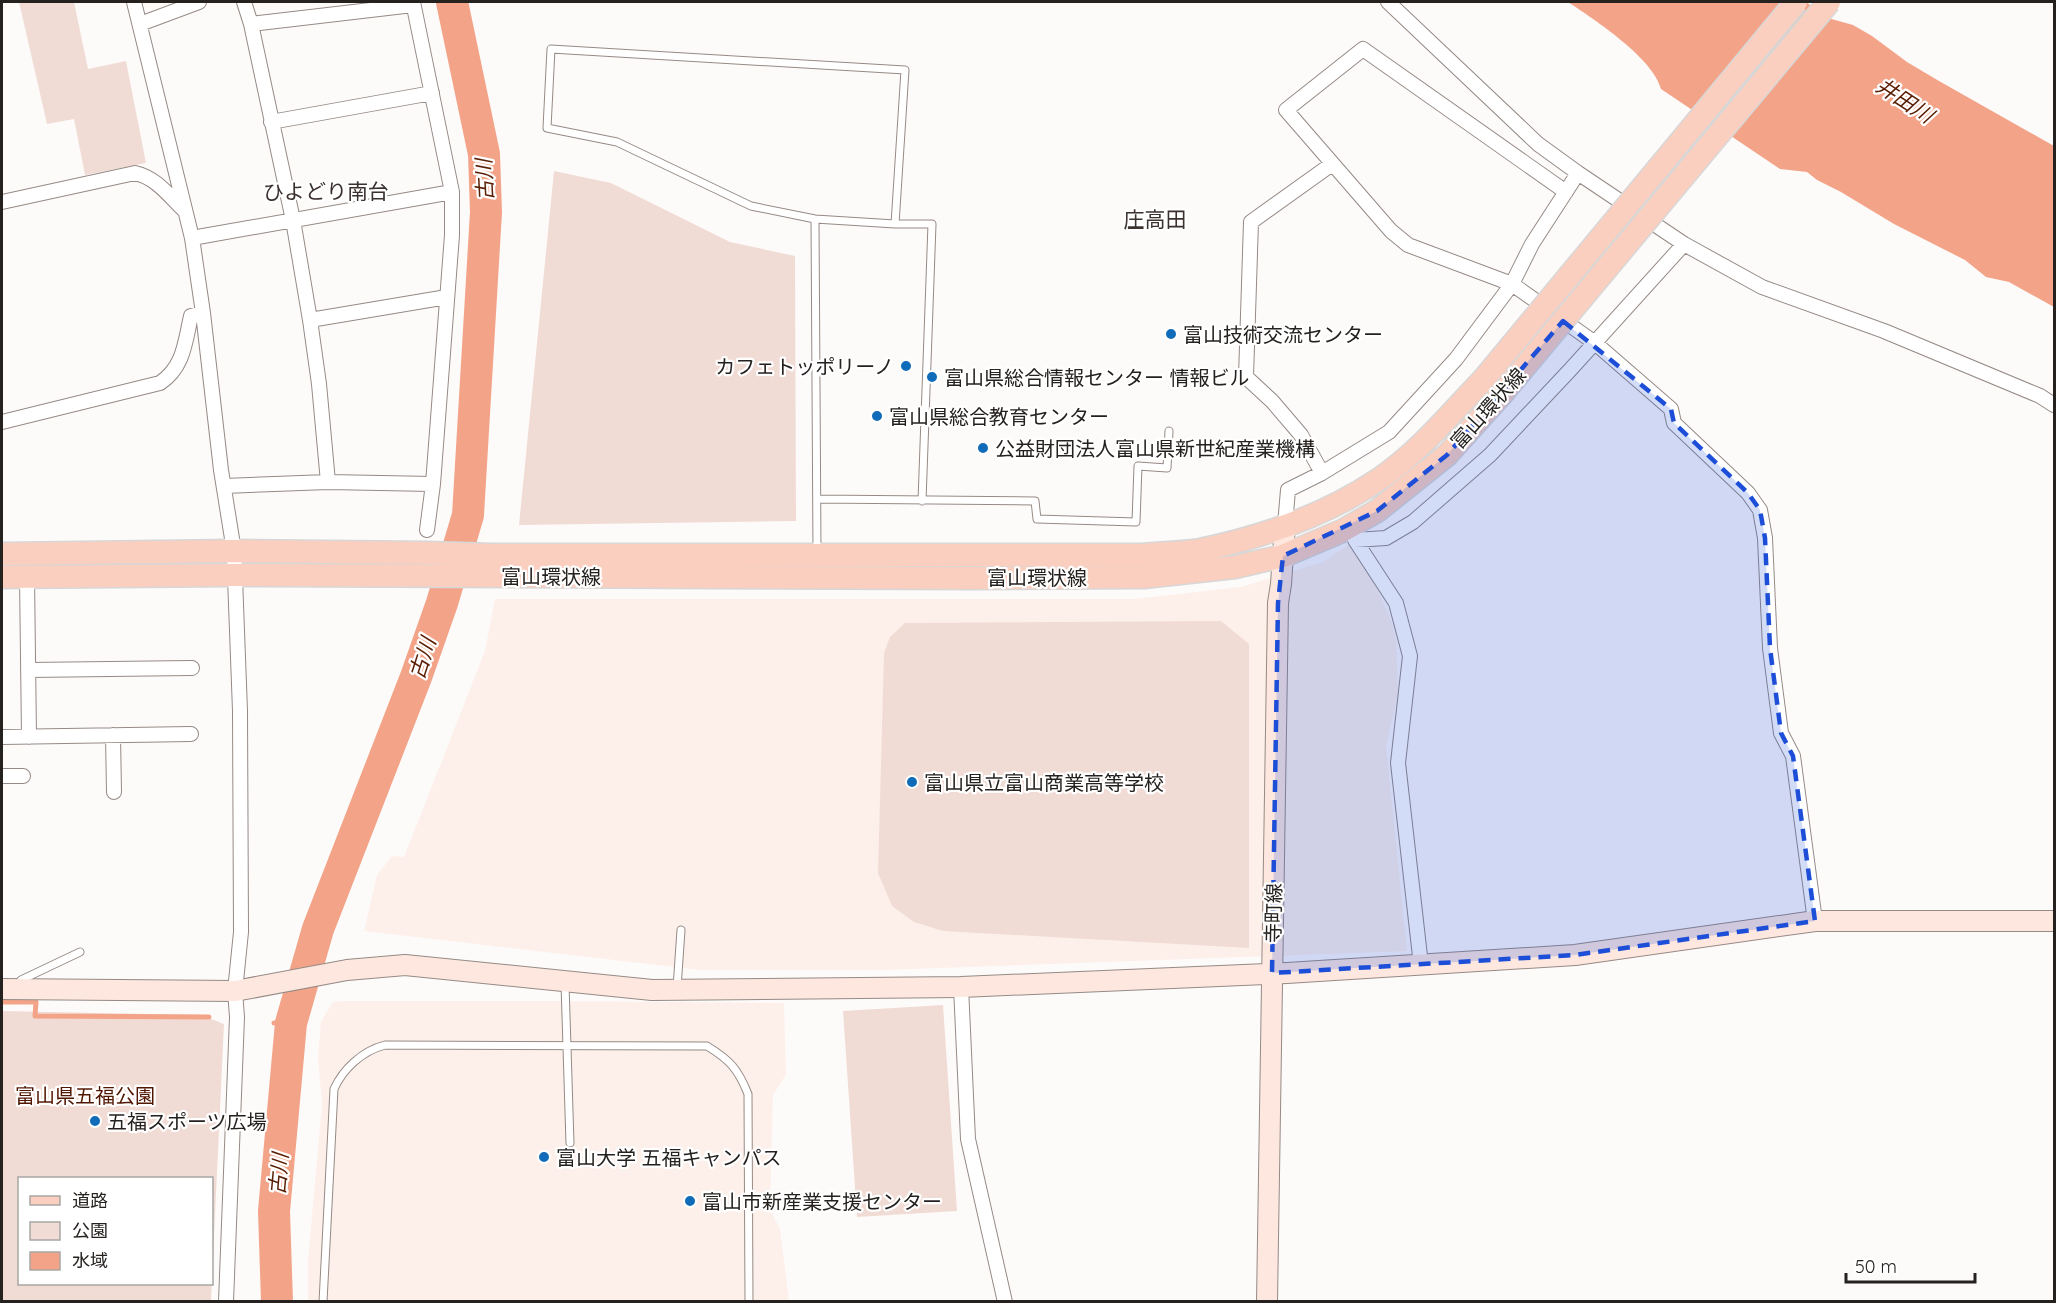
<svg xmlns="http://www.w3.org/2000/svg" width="2056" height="1303" viewBox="0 0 2056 1303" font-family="Quicksand,'Noto Sans JP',sans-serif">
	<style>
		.built { fill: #fdf0eb }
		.green { fill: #f1dcd5; fill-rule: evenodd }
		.water { fill: #f3a488 }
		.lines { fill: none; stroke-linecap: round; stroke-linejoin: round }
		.stream { stroke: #f3a488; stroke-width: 5 }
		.river { stroke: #f3a488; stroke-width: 32 }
		.lane-casing { stroke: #958a85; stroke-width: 9 }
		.street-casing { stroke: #958a85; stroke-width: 16 }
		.secondary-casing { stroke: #958a85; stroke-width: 22 }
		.primary-casing { stroke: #d8d7d7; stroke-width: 25 }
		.lane { stroke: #fff; stroke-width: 7 }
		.street { stroke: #fff; stroke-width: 14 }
		.secondary { stroke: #fde7df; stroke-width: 20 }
		.primary { stroke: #facfbf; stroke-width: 22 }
		.primary-bridge-casing { stroke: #d8d7d7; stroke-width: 25; stroke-linecap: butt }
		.primary-bridge { stroke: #facfbf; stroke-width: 22 }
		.marked { fill: #1d4ed8; fill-opacity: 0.2; stroke: #1d4ed8; stroke-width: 4.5; stroke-dasharray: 12 8; stroke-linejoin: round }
		.poi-dot { fill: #106bb8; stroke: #fff; stroke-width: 2 }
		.labels { text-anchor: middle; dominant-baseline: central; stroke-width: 4.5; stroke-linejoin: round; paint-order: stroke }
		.poi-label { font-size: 20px; fill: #25211f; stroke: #fff; text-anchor: start }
		.street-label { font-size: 20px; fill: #25211f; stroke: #fff }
		.park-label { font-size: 20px; fill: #511600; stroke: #fff }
		.water-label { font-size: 21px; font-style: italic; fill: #5a1e04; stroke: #fff }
		.neighbourhood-label { font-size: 21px; fill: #3b312e; stroke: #fff }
	</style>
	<rect width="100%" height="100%" fill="#fdfbfa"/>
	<path class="built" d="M 1355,540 L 1392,623 L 1396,640 L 1398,693 L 1386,746 L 1407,951 L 885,970 L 700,970 L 364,931 L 377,875 L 392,856 L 404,857 L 485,651 L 495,599 L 1134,599 L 1240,587 L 1324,562 Z
		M 344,1001 L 560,1001 L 784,1003 L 786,1075 L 773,1095 L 770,1209 L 780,1229 L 789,1301 L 308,1302 L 308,1260 L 322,1104 L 318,1058 L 321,1021 L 333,1002 Z"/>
	<path class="green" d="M 19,2 L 74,2 L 88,69 L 126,61 L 146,163 L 85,175 L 74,119 L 47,124 Z
		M 554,171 L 611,183 L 730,242 L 795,256 L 796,521 L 519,525 Z
		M 1221,621 L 1249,644 L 1249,948 L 943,931 L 914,922 L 892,906 L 878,873 L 884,653 L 890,637 L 905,623 Z
		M 943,1005 L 957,1211 L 857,1217 L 843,1011 Z
		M 2,1011 L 201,1015 L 224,1024 L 211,1301 L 2,1301 ZM 20,1178 L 212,1178 L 212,1284 L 20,1284 Z"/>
	<path class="water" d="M 1568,2 L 1806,2 L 1828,18 L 1853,25 L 1872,36 L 1907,62 L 1939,81 L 2054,146 L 2054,307 L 2009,282 L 1986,277 L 1965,260 L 1894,224 L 1841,192 L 1817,180 L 1807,172 L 1780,169 L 1661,89 C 1653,58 1595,20 1568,2 Z"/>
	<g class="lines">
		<path class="stream" d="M 2,1002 L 36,1002 L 35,1016 L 209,1017
			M 274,1023 L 291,1023"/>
		<path class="river" d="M 277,1302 L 274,1211 L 291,1023 L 318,929 L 416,677 L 442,603 L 468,515 L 486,212 L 484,154 L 452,2"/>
		<defs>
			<path id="lane" d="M 815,219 L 817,553
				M 895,224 L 905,70 L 551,49 L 547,128 L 617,142 L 751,206 L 815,219 L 895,224 L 932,224 L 922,501
				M 817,499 L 1035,501 L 1037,519 L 1136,522 L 1138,466 L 1167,468 L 1169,431
				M 565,984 L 570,1143
				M 22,986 L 21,980 L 80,952
				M 677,988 L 681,930
				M 323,1302 L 334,1089 C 343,1069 362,1051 385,1045 L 707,1046 C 730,1060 738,1069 748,1094 L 749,1302"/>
			<path id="street" d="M 134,2 L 192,238 L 203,313 L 221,470 L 234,551 L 240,711 L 241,932 L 235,991 L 237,1017 L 226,1302
				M 244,2 L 251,24 L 293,220 L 310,320 L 319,384 L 328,482
				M 1388,2 L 1538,144 L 1578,173 L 1684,244 L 1762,287 L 1884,331 L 2040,396 L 2054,405
				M 140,24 L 199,2
				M 251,24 L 413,5
				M 271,122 L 432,93
				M 1566,192 L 1363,49 L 1286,110 L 1391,231 L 1408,245 L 1512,284 L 1595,343 L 1671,409 L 1674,423 L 1748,493 L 1760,510 L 1765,538 L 1770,648 L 1781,733 L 1793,756 L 1815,921
				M 2,202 L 135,173 C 157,178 169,196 185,211
				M 192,238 L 452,192
				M 310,320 L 447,297
				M 2,422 L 160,383 C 184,367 185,342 191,316 L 203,313
				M 1322,473 L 1301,435 L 1272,401 L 1246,377 L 1251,222 L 1332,164
				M 224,486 L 328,482 L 433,484 L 452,235 L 452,192 L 413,2
				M 1285,525 L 1288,490 L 1322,473 L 1389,432 L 1456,359 L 1512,284 L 1532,244 L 1578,173
				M 427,530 L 433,484
				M 27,577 L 29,737
				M 28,670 L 192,668
				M 113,735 L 114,792
				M 2,737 L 191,734
				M 2,776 L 23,776
				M 1421,965 L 1398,763 L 1410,656 L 1396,603 L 1355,540 L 1386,538 L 1413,522 L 1490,455 L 1570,370 L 1684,244
				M 961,987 L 968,1139 L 1005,1302"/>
			<path id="secondary" d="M 2,989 L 235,991 L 347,970 L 405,965 L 652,990 L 961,987 L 1287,973 L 1575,955 L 1815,921 L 2054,921
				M 1267,1302 L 1278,603 L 1281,584 L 1285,525"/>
			<path id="primary" d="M 2,554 L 234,551 L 428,553 L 493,555 L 1141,555 C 1160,553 1181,553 1200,550 C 1263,537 1328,514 1381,478 C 1420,451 1451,413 1483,380
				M 2,577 L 234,575 L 973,578 L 1144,577 L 1235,567 L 1283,556 L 1342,531 L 1377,511 L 1447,455 L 1501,395"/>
		</defs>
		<use href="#lane" class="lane-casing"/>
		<use href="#street" class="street-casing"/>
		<use href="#secondary" class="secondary-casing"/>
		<use href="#primary" class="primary-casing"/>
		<use href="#lane" class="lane"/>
		<use href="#street" class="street"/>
		<use href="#secondary" class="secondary"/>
		<use href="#primary" class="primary"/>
		<defs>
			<path id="primary-bridge" d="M 1483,380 L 1796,2
				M 1501,395 L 1829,2"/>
		</defs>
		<use href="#primary-bridge" class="primary-bridge-casing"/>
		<use href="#primary-bridge" class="primary-bridge"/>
	</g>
	<path class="marked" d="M 1563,321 L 1671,409 L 1674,423 L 1748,493 L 1760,510 L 1765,538 L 1770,648 L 1781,733 L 1793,756 L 1815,921 L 1575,955 L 1272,973 L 1278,603 L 1283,556 L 1377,511 L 1447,455 Z"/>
	<g class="poi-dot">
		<circle cx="1171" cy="334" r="6"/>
		<circle cx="906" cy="366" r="6"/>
		<circle cx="932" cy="377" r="6"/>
		<circle cx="877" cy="416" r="6"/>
		<circle cx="983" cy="448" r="6"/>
		<circle cx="912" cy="782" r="6"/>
		<circle cx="95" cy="1121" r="6"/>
		<circle cx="544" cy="1157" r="6"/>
		<circle cx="690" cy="1201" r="6"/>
	</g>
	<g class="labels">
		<g class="poi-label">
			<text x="1183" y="334">富山技術交流センター</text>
			<text x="894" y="366" text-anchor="end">カフェトッポリーノ</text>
			<text x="944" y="377">富山県総合情報センター 情報ビル</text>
			<text x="889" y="416">富山県総合教育センター</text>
			<text x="995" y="448">公益財団法人富山県新世紀産業機構</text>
			<text x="924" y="782">富山県立富山商業高等学校</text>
			<text x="107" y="1121">五福スポーツ広場</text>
			<text x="556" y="1157">富山大学 五福キャンパス</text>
			<text x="702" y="1201">富山市新産業支援センター</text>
		</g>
		<g class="street-label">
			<text transform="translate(1488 408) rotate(-48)">富山環状線</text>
			<text x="551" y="576">富山環状線</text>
			<text x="1037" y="577">富山環状線</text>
			<text transform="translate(1273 913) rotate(-89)">寺町線</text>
		</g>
		<g class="park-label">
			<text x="85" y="1095">富山県五福公園</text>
		</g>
		<g class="water-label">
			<text transform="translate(1905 100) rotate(33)">井田川</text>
			<text transform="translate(484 180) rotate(-93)">古川</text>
			<text transform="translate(422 658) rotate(-72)">古川</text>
			<text transform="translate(278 1174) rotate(-85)">古川</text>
		</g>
		<g class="neighbourhood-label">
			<text x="326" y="191">ひよどり南台</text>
			<text x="1155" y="219">庄高田</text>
		</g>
	</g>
	<rect width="2056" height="1303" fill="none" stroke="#25211f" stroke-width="6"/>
	<rect x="18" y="1177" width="195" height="108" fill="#ffffff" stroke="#a8a6a5" stroke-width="1.5"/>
	<rect x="30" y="1196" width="30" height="9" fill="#facfbf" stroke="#a8a6a5" stroke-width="1.5"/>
	<text x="72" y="1207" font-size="18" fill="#25211f">道路</text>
	<rect x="30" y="1222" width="30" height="18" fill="#f1dcd5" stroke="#a8a6a5" stroke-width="1.5"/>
	<text x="72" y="1237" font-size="18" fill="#25211f">公園</text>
	<rect x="30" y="1252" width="30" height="18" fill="#f3a488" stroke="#a8a6a5" stroke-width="1.5"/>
	<text x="72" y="1267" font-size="18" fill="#25211f">水域</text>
	<path d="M1846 1273v9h129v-9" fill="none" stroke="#25211f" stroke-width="3"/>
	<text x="1855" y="1273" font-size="18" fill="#25211f" stroke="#ffffff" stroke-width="4.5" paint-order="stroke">50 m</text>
</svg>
